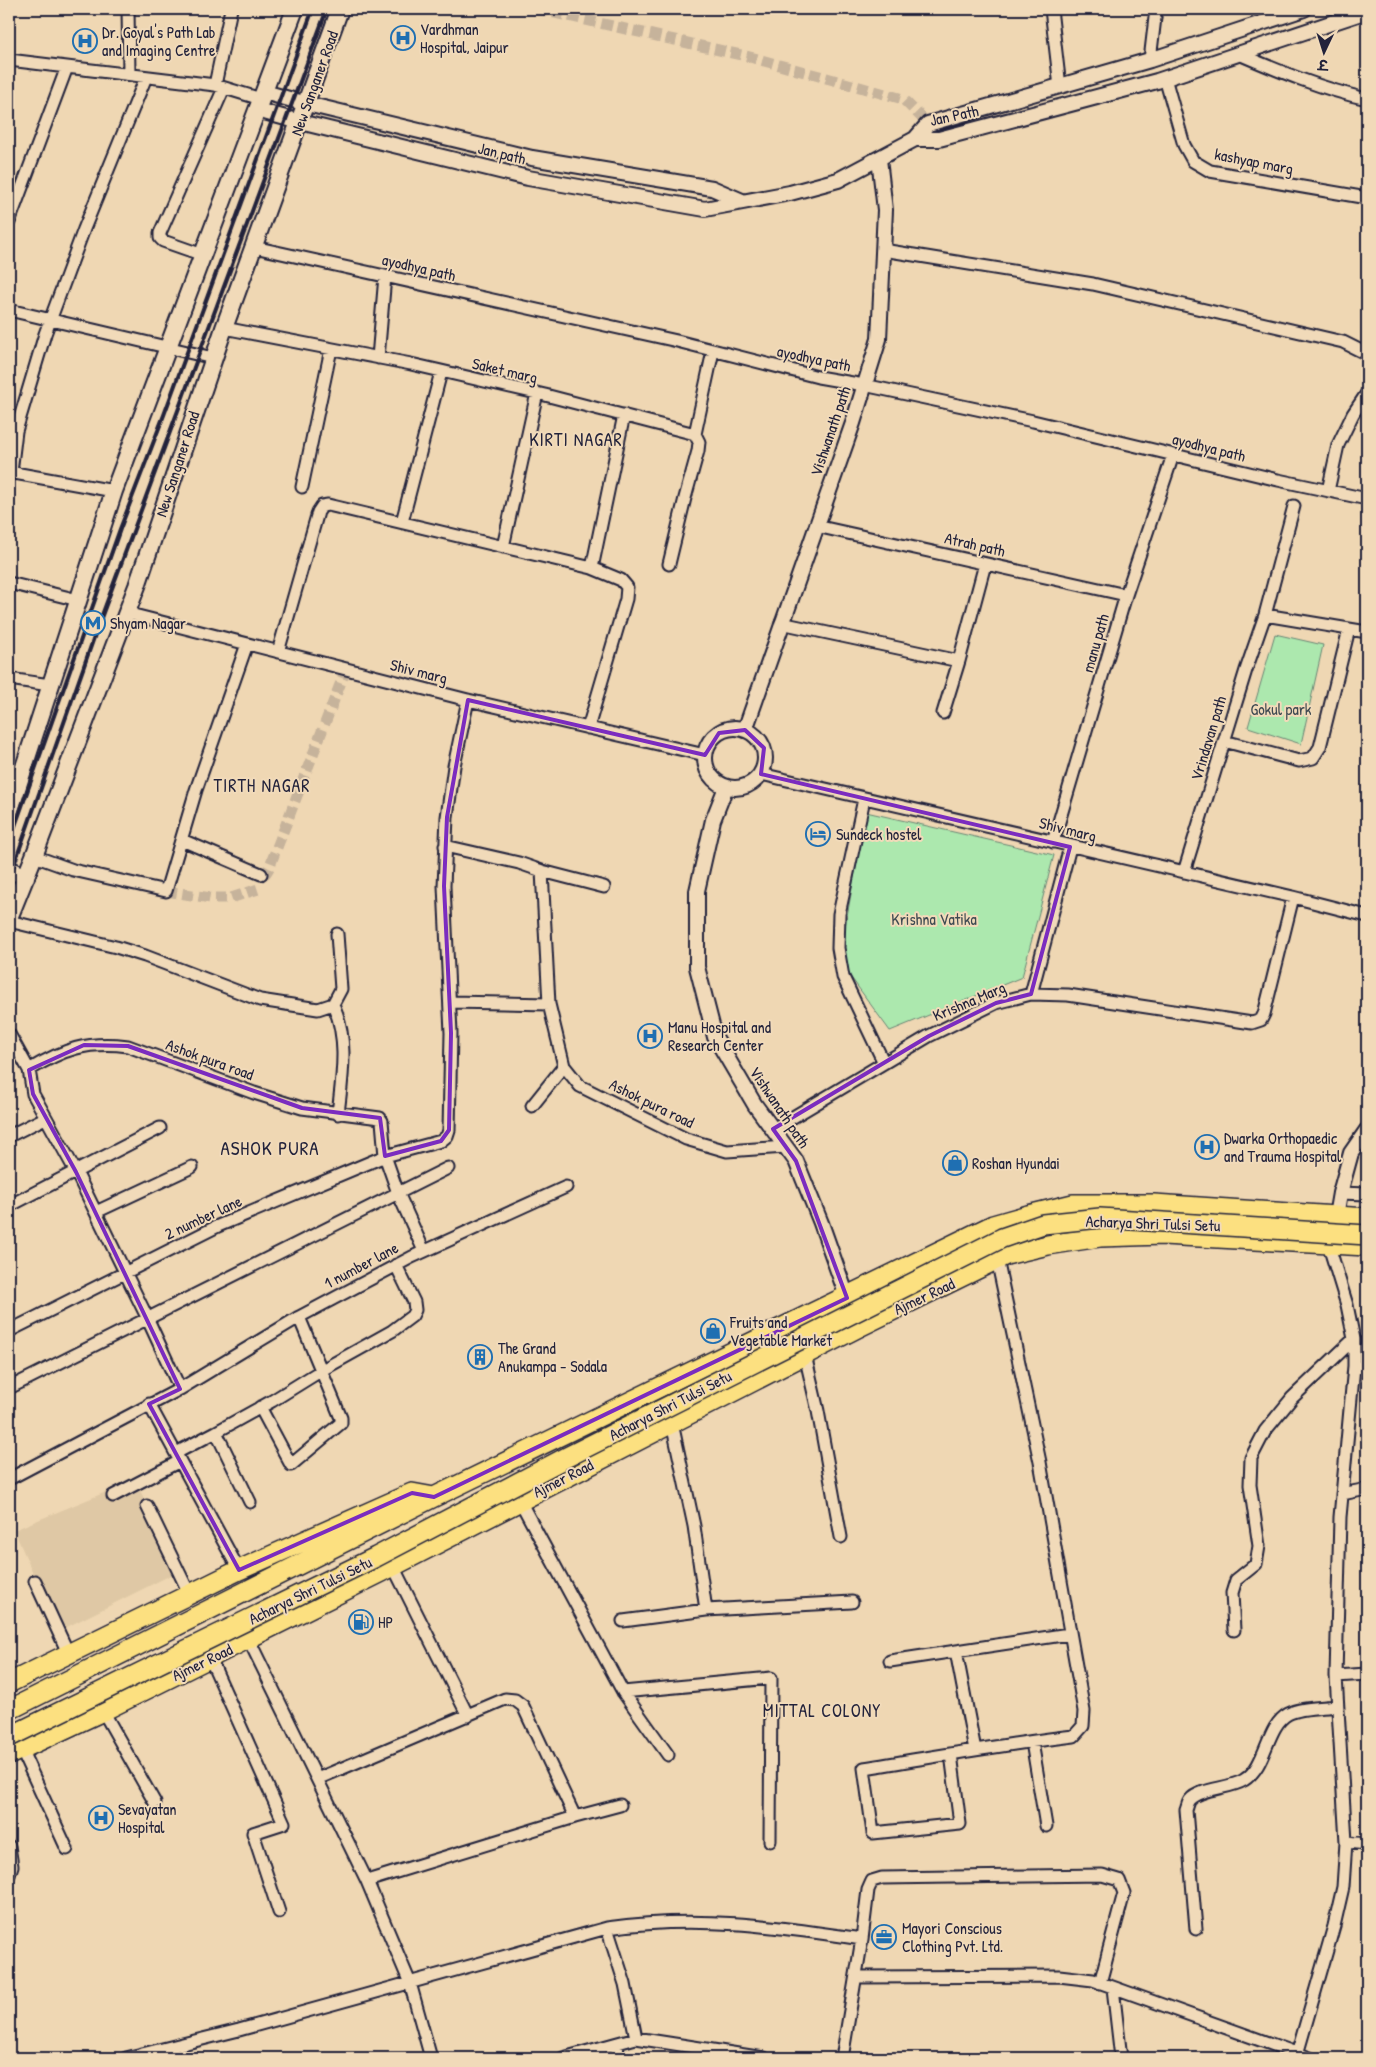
<svg xmlns="http://www.w3.org/2000/svg" width="1376" height="2067" viewBox="0 0 1376 2067" font-family="'Patrick Hand','Playpen Sans Deva',sans-serif">
	<style>
		.built { fill: #dfc8a5 }
		.green { fill: #ace8ae; stroke: #678574 }
		.lines { fill: none; stroke-linecap: round; stroke-linejoin: round }
		.minor-tunnel { stroke: #c6b39b; stroke-width: 11; stroke-dasharray: 11 5.5; stroke-linecap: butt }
		.minor-casing { stroke: #22223b; stroke-width: 15 }
		.tertiary-casing { stroke: #22223b; stroke-width: 18 }
		.secondary-casing { stroke: #22223b; stroke-width: 20 }
		.trunk-casing { stroke: #22223b; stroke-width: 22 }
		.minor { stroke: #f1dab9; stroke-width: 11 }
		.tertiary { stroke: #f1dab9; stroke-width: 14 }
		.secondary { stroke: #f1dab9; stroke-width: 16 }
		.trunk { stroke: #fce080; stroke-width: 19 }
		.rail { stroke: #22223b; stroke-width: 4 }
		.trunk-bridge-casing { stroke: #22223b; stroke-width: 22; stroke-linecap: butt }
		.trunk-bridge { stroke: #fce080; stroke-width: 19 }
		.marked { fill: none; stroke: #7b2cbf; stroke-width: 4; stroke-linejoin: round }
		.labels { text-anchor: middle; dominant-baseline: central; stroke-width: 4; stroke-linejoin: round; paint-order: stroke }
		.poi-label { font-size: 16px; fill: #22223b; stroke: #f1dab9; text-anchor: start }
		.street-label { font-size: 16px; fill: #22223b; stroke: #f1dab9 }
		.park-label { font-size: 16px; fill: #3e4a52; stroke: #f1dab9 }
		.neighbourhood-label { font-size: 18px; letter-spacing: 1px; fill: #22223b; stroke: #f1dab9 }
		.quarter-label { font-size: 19px; letter-spacing: 1px; fill: #22223b; stroke: #f1dab9 }
	</style>
	<rect width="100%" height="100%" fill="#efd7b3"/>
	<filter id="ink" filterUnits="userSpaceOnUse"><feTurbulence type="fractalNoise" baseFrequency=".02" numOctaves="2"/><feDisplacementMap in="SourceGraphic" scale="10" xChannelSelector="R" yChannelSelector="G"/><feConvolveMatrix kernelMatrix="1 2 1 2 8 2 1 2 1" color-interpolation-filters="sRGB"/></filter>
	<g filter="url(#ink)">
		<path class="built" d="M 135,1480 L 179,1571 L 55,1633 L 28,1583 L 35,1578 L 14,1530 Z"/>
		<path class="green" d="M 1275,634 L 1323,645 L 1301,744 L 1248,727 Z
			M 866,812 L 1054,855 L 1022,977 L 890,1031 L 847,972 L 843,938 Z"/>
		<g class="lines">
			<path class="minor-tunnel" d="M 537,9 L 750,57 L 903,99 L 928,124 L 939,139
				M 261,874 L 266,873 L 269,868 L 346,669
				M 166,891 L 211,898 L 231,898 L 258,889"/>
			<defs>
				<path id="minor" d="M 128,9 L 129,74
					M 1051,9 L 1060,87
					M 1239,54 C 1281,72 1322,89 1367,99
					M 9,60 L 215,85 L 261,99
					M 1150,60 L 1156,9
					M 1165,78 L 1184,145 L 1193,161 L 1210,171 L 1367,198
					M 215,85 L 231,9
					M 9,222 L 67,67
					M 254,247 L 677,341 L 818,377 L 864,385 L 1033,421 L 1278,480 L 1367,499
					M 883,250 L 1093,284 L 1343,342 L 1367,354
					M 203,255 L 163,241 L 160,238 L 160,233 L 224,88
					M 9,310 L 213,358
					M 224,328 L 411,364 L 545,395 L 695,434 L 713,351
					M 378,358 L 385,276
					M 9,472 L 114,491
					M 11,472 L 16,431 L 45,334 L 84,229 L 146,77
					M 302,487 L 331,349
					M 1328,491 L 1338,445 L 1353,414 L 1367,393
					M 402,522 L 441,372
					M 816,526 L 1126,595
					M 503,547 L 537,393
					M 669,564 L 685,498 L 698,451 L 699,442 L 695,434
					M 9,583 L 78,600
					M 126,613 L 468,700 L 705,755
					M 1265,615 L 1367,632
					M 781,623 L 959,661 L 985,564
					M 278,652 L 318,512 L 322,506 L 328,505 L 592,568 L 624,415
					M 9,679 L 50,685
					M 943,713 L 959,661
					M 588,728 L 626,599 L 627,587 L 621,580 L 592,568
					M 1224,741 L 1299,761 L 1313,758 L 1320,747 L 1349,629
					M 761,774 L 1293,897 L 1367,916
					M 864,799 L 839,914 L 838,948 L 843,977 L 884,1063
					M 182,840 L 261,874
					M 1053,842 L 1126,595 L 1173,455
					M 445,846 L 519,863 L 542,871 L 549,1004 L 564,1066
					M 34,856 L 73,870 L 166,891 L 196,790 L 247,644
					M 542,871 L 604,887
					M 1184,872 L 1246,670 L 1265,615 L 1294,506
					M 9,921 L 116,947 L 145,956 L 260,1000 L 318,1009 L 333,1004 L 341,989 L 337,934
					M 1031,994 L 1070,847
					M 450,1002 L 549,1004
					M 333,1004 C 349,1040 342,1077 338,1114
					M 9,1034 L 29,1070 L 33,1094 L 76,1172 L 144,1311 L 180,1389 L 9,1479
					M 29,1070 C 63,1049 87,1041 128,1046 L 254,1093 L 302,1108 L 380,1118 L 382,1121 L 385,1156 L 398,1193 L 424,1251
					M 532,1106 L 564,1066 L 580,1086 L 686,1139 L 727,1151 L 786,1147
					M 773,1129 L 929,1036 L 996,1003 L 1031,994 L 1068,995 L 1252,1023 L 1261,1020 L 1264,1014 L 1293,897
					M 9,1136 L 45,1118
					M 1340,1193 L 1367,1194
					M 9,1206 L 160,1128
					M 96,1212 L 192,1167
					M 9,1331 L 218,1226 L 385,1156 L 441,1141 L 447,1136 L 449,1130 L 451,1033 L 444,886 L 447,817 L 454,766 L 468,700
					M 805,1355 L 818,1411 L 841,1537
					M 1354,1366 L 1367,1369
					M 9,1388 L 448,1168
					M 180,1389 L 299,1317 L 412,1257 L 566,1187
					M 149,1404 L 239,1570
					M 260,1407 L 291,1465 L 341,1423 L 341,1418 L 299,1317
					M 672,1423 L 694,1526 L 706,1610
					M 216,1432 L 272,1401 L 322,1370 L 392,1331 L 412,1316 L 415,1310 L 414,1302 L 396,1265
					M 176,1453 L 216,1432 L 250,1502
					M 1342,1494 L 1367,1489
					M 113,1496 L 180,1461
					M 520,1501 L 623,1692 L 668,1755
					M 147,1506 L 190,1595
					M 393,1566 L 468,1716
					M 35,1581 L 69,1655
					M 623,1621 L 706,1610 L 852,1602
					M 1234,1630 L 1232,1593 L 1236,1580 L 1256,1564 L 1259,1546 L 1250,1485 L 1251,1458 L 1265,1431 L 1292,1398 L 1354,1339
					M 248,1638 L 367,1881 L 410,1983 L 431,2058
					M 956,1651 L 975,1750
					M 210,1658 L 284,1823 L 253,1833 L 279,1912
					M 890,1661 L 1069,1634
					M 1336,1676 L 1367,1674
					M 623,1692 L 771,1678 L 770,1841
					M 103,1711 L 155,1803
					M 1032,1742 L 1046,1826
					M 21,1749 L 67,1849
					M 951,1754 L 960,1824 L 873,1833 L 864,1768 C 934,1757 1004,1744 1074,1736 L 1083,1726 L 1084,1711 L 1040,1462 L 997,1259
					M 317,1779 L 505,1699 L 515,1700 L 523,1706 L 575,1817 L 367,1881
					M 575,1817 L 620,1805
					M 1346,1842 L 1367,1844
					M 9,1846 L 12,1866 L 9,1875
					M 607,1928 L 625,1984 L 636,2038
					M 1196,1929 L 1186,1810 C 1187,1808 1188,1802 1190,1800 C 1200,1788 1230,1789 1244,1780 C 1267,1766 1266,1726 1288,1714 C 1301,1707 1322,1708 1337,1706
					M 856,1977 L 1059,1976 L 1093,1980 L 1310,2058
					M 1113,1988 L 1121,2058
					M 126,2058 L 239,2030 L 607,1928 C 696,1915 775,1926 862,1939
					M 563,2058 L 636,2038 L 764,2058
					M 617,2058 L 618,2043
					M 842,2058 L 862,1939 L 868,1890 L 872,1881 L 882,1878 L 1102,1875 L 1119,1880 L 1124,1893 L 1100,1983
					M 1296,2058 L 1334,1926 L 1343,1887 L 1346,1842 L 1336,1676 L 1340,1517 L 1354,1366 L 1354,1339 L 1347,1305 L 1328,1243"/>
				<path id="tertiary" d="M 264,92 L 307,104 L 532,158 L 712,188 L 742,201
					M 257,110 L 300,122 L 528,178 L 705,209 L 790,193 L 838,180 L 915,139 L 928,124 L 1150,60 L 1304,9
					M 915,139 L 939,139 L 1157,81 L 1367,11
					M705 758a30 30 0 1 1 60 0a30 30 0 1 1-60 0Z
					M 745,730 L 853,423 L 879,339 L 885,210 L 879,159
					M 726,787 L 713,820 L 697,891 L 697,967 L 715,1037 L 755,1105 L 796,1161 L 821,1223 L 850,1305
					M 1336,1216 L 1340,1193 L 1351,1153 L 1367,1130"/>
				<path id="secondary" d="M 9,813 L 114,491 L 295,9
					M 9,869 L 26,877
					M 9,918 L 34,856 L 137,586 L 224,328 L 340,9"/>
				<path id="trunk" d="M 9,1683 L 239,1570 L 412,1493 L 434,1497
					M 9,1710 L 434,1497 L 993,1225 L 1028,1215 L 1073,1204 L 1154,1204 L 1367,1218
					M 9,1755 L 103,1711 L 382,1572 L 859,1327 L 1006,1255 L 1048,1245 L 1100,1237 L 1163,1235 L 1367,1246"/>
			</defs>
			<use href="#minor" class="minor-casing"/>
			<use href="#tertiary" class="tertiary-casing"/>
			<use href="#secondary" class="secondary-casing"/>
			<use href="#trunk" class="trunk-casing"/>
			<use href="#minor" class="minor"/>
			<use href="#tertiary" class="tertiary"/>
			<use href="#secondary" class="secondary"/>
			<use href="#trunk" class="trunk"/>
			<path class="rail" d="M 9,843 L 120,529 L 164,415 L 313,9
				M 9,879 L 98,626 L 327,9"/>
			<defs>
				<path id="trunk-bridge" d="M 9,1737 L 376,1557 L 567,1457 L 1002,1238 L 1043,1224 L 1100,1218 L 1367,1235"/>
			</defs>
			<use href="#trunk-bridge" class="trunk-bridge-casing"/>
			<use href="#trunk-bridge" class="trunk-bridge"/>
		</g>
	</g>
	<path class="marked" d="M 468,700 L 705,755 L 719,733 L 745,730 L 764,748 L 761,774 L 1070,847 L 1031,994 L 996,1003 L 929,1036 L 773,1129 L 796,1161 L 847,1298 L 434,1497 L 412,1493 L 239,1570 L 149,1404 L 180,1389 L 76,1172 L 33,1094 L 29,1070 L 84,1045 L 128,1046 L 302,1108 L 380,1118 L 385,1156 L 441,1141 L 449,1130 L 451,1033 L 444,886 L 447,817 Z"/>
	<defs>
		<symbol id="hospital-ring" viewBox="-11 -11 22 22"><circle r="9.5" fill="#f1dab9" stroke="#1f6fb2" stroke-width="1.5"/><path d="M-5-5h3v3.5h4V-5h3V5h-3V1.5h-4V5h-3Z" fill="#1f6fb2"/></symbol>
		<symbol id="metro-ring" viewBox="-11 -11 22 22"><circle r="9.5" fill="#f1dab9" stroke="#1f6fb2" stroke-width="1.5"/><path d="M-5.5 5V-5H-3L0 0L3-5H5.5V5H3V-.5L0 4L-3-.5V5Z" fill="#1f6fb2"/></symbol>
		<symbol id="hotel-ring" viewBox="-11 -11 22 22"><circle r="9.5" fill="#f1dab9" stroke="#1f6fb2" stroke-width="1.5"/><path d="M-6-4.5h1.5V1H6V5H4.5V3h-9V5H-6ZM-4 0a1.8 1.8 0 1 1 3.6 0ZM.5 0V-2.5h3Q6-2.5 6 0Z" fill="#1f6fb2"/></symbol>
		<symbol id="shop-ring" viewBox="-11 -11 22 22"><circle r="9.5" fill="#f1dab9" stroke="#1f6fb2" stroke-width="1.5"/><path d="M-5-2.5h2.3a2.7 3.5 0 0 1 5.4 0H5L5.5 6h-11ZM-1.5-2.5h3a1.5 2.3 0 0 0-3 0Z" fill="#1f6fb2"/></symbol>
		<symbol id="building-ring" viewBox="-11 -11 22 22"><circle r="9.5" fill="#f1dab9" stroke="#1f6fb2" stroke-width="1.5"/><path d="M-4-6H4V6H1V3H-1V6H-4ZM-2.5-4.3h1.7v1.8h-1.7ZM.8-4.3h1.7v1.8H.8ZM-2.5-1h1.7V.8h-1.7ZM.8-1h1.7V.8H.8Z" fill="#1f6fb2"/></symbol>
		<symbol id="fuel-ring" viewBox="-11 -11 22 22"><circle r="9.5" fill="#f1dab9" stroke="#1f6fb2" stroke-width="1.5"/><path d="M-5.5-6h7V0h2V4h1.3V-2.5L3-4.5l.8-.8L6-3V5H2.5V1h-1V6h-7ZM-4.2-4.7v3.2H.2V-4.7Z" fill="#1f6fb2"/></symbol>
		<symbol id="office-ring" viewBox="-11 -11 22 22"><circle r="9.5" fill="#f1dab9" stroke="#1f6fb2" stroke-width="1.5"/><path d="M-6-3h4V-5.5h4V-3h4V5H-6ZM-1-4.5V-3h2v-1.5ZM-6 0V1H6V0Z" fill="#1f6fb2"/></symbol>
	</defs>
	<g fill-rule="evenodd">
		<use href="#hospital-ring" x="389" y="24" width="28" height="28"/>
		<use href="#hospital-ring" x="71" y="27" width="28" height="28"/>
		<use href="#metro-ring" x="79" y="609" width="28" height="28"/>
		<use href="#hotel-ring" x="804" y="820" width="28" height="28"/>
		<use href="#hospital-ring" x="636" y="1022" width="28" height="28"/>
		<use href="#hospital-ring" x="1193" y="1133" width="28" height="28"/>
		<use href="#shop-ring" x="941" y="1149" width="28" height="28"/>
		<use href="#shop-ring" x="699" y="1317" width="28" height="28"/>
		<use href="#building-ring" x="466" y="1343" width="28" height="28"/>
		<use href="#fuel-ring" x="347" y="1608" width="28" height="28"/>
		<use href="#hospital-ring" x="87" y="1804" width="28" height="28"/>
		<use href="#office-ring" x="870" y="1923" width="28" height="28"/>
	</g>
	<g class="labels">
		<g class="poi-label">
			<text x="420" y="29">Vardhman<tspan x="420" dy="18">Hospital, Jaipur</tspan></text>
			<text x="102" y="32">Dr. Goyal's Path Lab<tspan x="102" dy="18">and Imaging Centre</tspan></text>
			<text x="110" y="623">Shyam Nagar</text>
			<text x="836" y="834">Sundeck hostel</text>
			<text x="668" y="1027">Manu Hospital and<tspan x="668" dy="18">Research Center</tspan></text>
			<text x="1224" y="1138">Dwarka Orthopaedic<tspan x="1224" dy="18">and Trauma Hospital</tspan></text>
			<text x="972" y="1163">Roshan Hyundai</text>
			<text x="730" y="1322">Fruits and<tspan x="730" dy="18">Vegetable Market</tspan></text>
			<text x="498" y="1348">The Grand<tspan x="498" dy="18">Anukampa - Sodala</tspan></text>
			<text x="378" y="1622">HP</text>
			<text x="118" y="1809">Sevayatan<tspan x="118" dy="18">Hospital</tspan></text>
			<text x="902" y="1928">Mayori Conscious<tspan x="902" dy="18">Clothing Pvt. Ltd.</tspan></text>
		</g>
		<g class="street-label">
			<text transform="translate(314 83) rotate(-70)">New Sanganer Road</text>
			<text transform="translate(954 115) rotate(-12)">Jan Path</text>
			<text transform="translate(502 153) rotate(14)">Jan path</text>
			<text transform="translate(1254 161) rotate(11)">kashyap marg</text>
			<text transform="translate(419 267) rotate(13)">ayodhya path</text>
			<text transform="translate(814 358) rotate(12)">ayodhya path</text>
			<text transform="translate(505 370) rotate(13)">Saket marg</text>
			<text transform="translate(830 431) rotate(-71)">Vishwanath path</text>
			<text transform="translate(1209 447) rotate(14)">ayodhya path</text>
			<text transform="translate(177 464) rotate(-72)">New Sanganer Road</text>
			<text transform="translate(975 544) rotate(13)">Atrah path</text>
			<text transform="translate(1095 643) rotate(-74)">manu path</text>
			<text transform="translate(419 671) rotate(14)">Shiv marg</text>
			<text transform="translate(1208 738) rotate(-73)">Vrindavan path</text>
			<text transform="translate(1068 829) rotate(14)">Shiv marg</text>
			<text transform="translate(969 1001) rotate(-23)">Krishna Marg</text>
			<text transform="translate(210 1059) rotate(20)">Ashok pura road</text>
			<text transform="translate(652 1103) rotate(26)">Ashok pura road</text>
			<text transform="translate(780 1107) rotate(56)">Vishwanath path</text>
			<text transform="translate(203 1217) rotate(-25)">2 number lane</text>
			<text transform="translate(1153 1223) rotate(2)">Acharya Shri Tulsi Setu</text>
			<text transform="translate(361 1265) rotate(-28)">1 number lane</text>
			<text transform="translate(924 1296) rotate(-25)">Ajmer Road</text>
			<text transform="translate(670 1405) rotate(-27)">Acharya Shri Tulsi Setu</text>
			<text transform="translate(563 1478) rotate(-27)">Ajmer Road</text>
			<text transform="translate(310 1590) rotate(-26)">Acharya Shri Tulsi Setu</text>
			<text transform="translate(202 1662) rotate(-26)">Ajmer Road</text>
		</g>
		<g class="park-label">
			<text x="1281" y="709">Gokul park</text>
			<text x="934" y="919">Krishna Vatika</text>
		</g>
		<g class="neighbourhood-label">
			<text x="576" y="439">KIRTI NAGAR</text>
			<text x="262" y="785">TIRTH NAGAR</text>
			<text x="822" y="1710">MITTAL COLONY</text>
		</g>
		<g class="quarter-label">
			<text x="270" y="1148">ASHOK PURA</text>
		</g>
	</g>
	<rect width="1376" height="2067" fill="none" stroke="#f1dab9" stroke-width="30"/>
	<rect x="15" y="15" width="1346" height="2037" fill="none" stroke="#22223b" stroke-width="2" filter="url(#ink)"/>
	<g transform="translate(1324 52) rotate(184)" stroke="#f1dab9" stroke-width="4" paint-order="stroke">
	<path d="M0-4L9 19L0 12L-9 19Z" fill="#22223b"/>
	<text y="-8" font-size="14" font-weight="bold" text-anchor="middle" fill="#22223b">उ</text>
	</g>
</svg>
